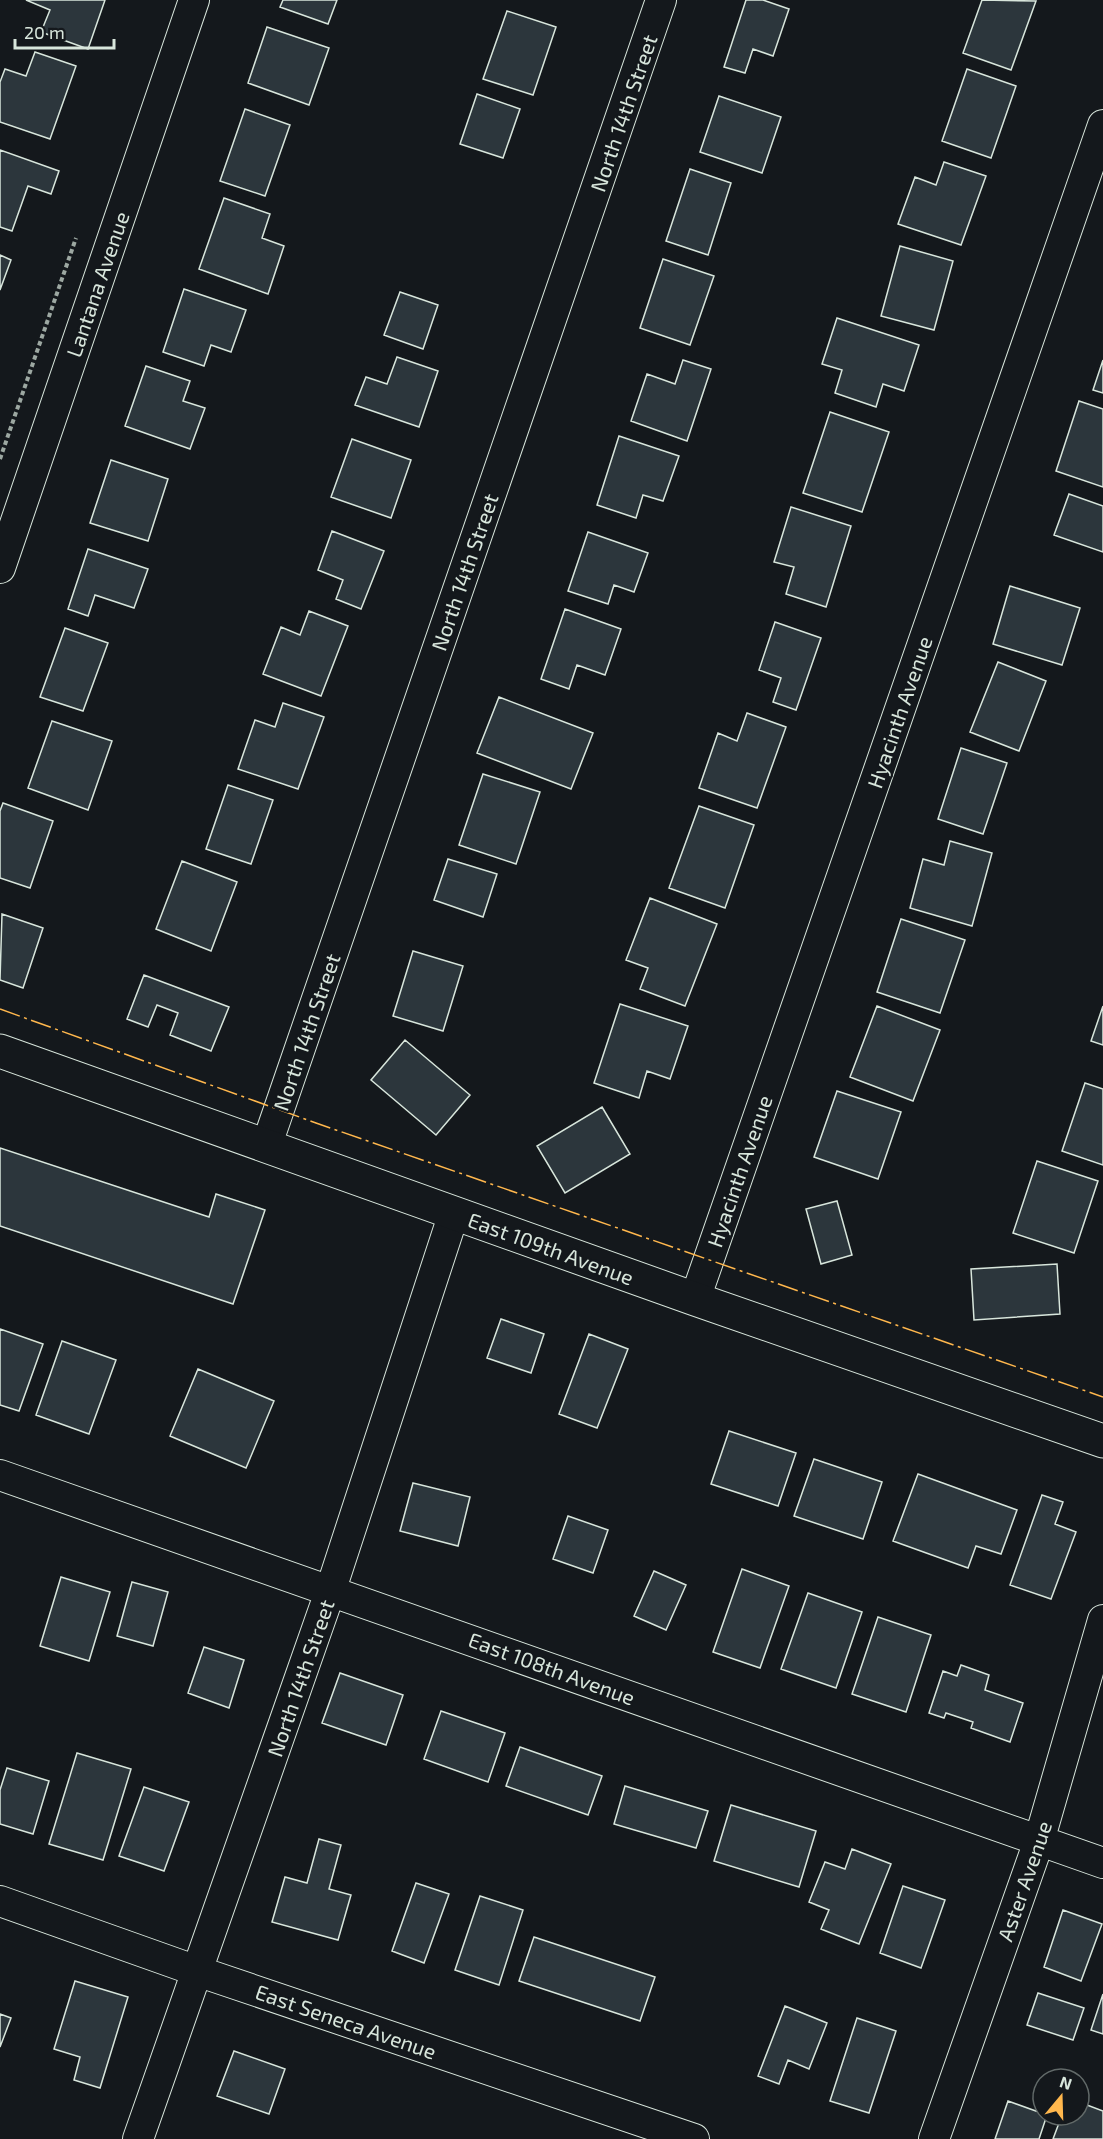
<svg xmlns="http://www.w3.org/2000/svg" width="1103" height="2139" viewBox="0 0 1103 2139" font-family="'Exo 2',sans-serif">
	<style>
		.building { fill: #2c363c; stroke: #d8e6dc; stroke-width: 1.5 }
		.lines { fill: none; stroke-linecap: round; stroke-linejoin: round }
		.street-casing { stroke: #d8e6dc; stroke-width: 32 }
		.secondary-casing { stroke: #d8e6dc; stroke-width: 35 }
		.path { stroke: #9da8a2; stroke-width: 4; stroke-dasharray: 4.5 3; stroke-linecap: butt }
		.street { stroke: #14181c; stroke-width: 30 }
		.secondary { stroke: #14181c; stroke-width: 33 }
		.power { stroke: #ffb74d; stroke-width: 1.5; stroke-dasharray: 21 4.5 3 4.5; stroke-linecap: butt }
		.labels { text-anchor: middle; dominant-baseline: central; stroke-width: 4.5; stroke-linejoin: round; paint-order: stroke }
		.street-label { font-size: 21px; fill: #d8e6dc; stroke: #14181c }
	</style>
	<rect width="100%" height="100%" fill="#14181c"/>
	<path class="building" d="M 26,0 L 105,0 L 88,49 L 41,32 L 50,10 Z
		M 283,0 L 337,0 L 328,24 L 280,7 Z
		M 746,0 L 763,0 L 789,9 L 773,56 L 753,49 L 745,73 L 724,67 Z
		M 982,0 L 1036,1 L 1011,70 L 963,53 Z
		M 507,11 L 556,27 L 533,95 L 483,79 Z
		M 267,27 L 329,48 L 309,105 L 248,83 Z
		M 35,52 L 76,66 L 50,139 L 0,122 L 0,82 L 5,69 L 26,76 Z
		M 967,69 L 1016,86 L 991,158 L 942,141 Z
		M 477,94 L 520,109 L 503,158 L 460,144 Z
		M 719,96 L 781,117 L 762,173 L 700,152 Z
		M 245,109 L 290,125 L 265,196 L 220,181 Z
		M 0,150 L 59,171 L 51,194 L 28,186 L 12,231 L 0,227 Z
		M 944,162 L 986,176 L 961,245 L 898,224 L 915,177 L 936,185 Z
		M 690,169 L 731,183 L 708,255 L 666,241 Z
		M 224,198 L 270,214 L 262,238 L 284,246 L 268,294 L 199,269 Z
		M 900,246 L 953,261 L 934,330 L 881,316 Z
		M 0,255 L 11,260 L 0,290 Z
		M 663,259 L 714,276 L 690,345 L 640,328 Z
		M 184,289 L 246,310 L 231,352 L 211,345 L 204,366 L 163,352 Z
		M 400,292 L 438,305 L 423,349 L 384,335 Z
		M 837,318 L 919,345 L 904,391 L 883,384 L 876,407 L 835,393 L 842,370 L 822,364 Z
		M 397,357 L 438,371 L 419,427 L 355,405 L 366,377 L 387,384 Z
		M 683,360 L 711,369 L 687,441 L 631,421 L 647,374 L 675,384 Z
		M 1103,360 L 1103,393 L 1093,390 Z
		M 146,366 L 190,381 L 183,401 L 205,408 L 190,449 L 125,426 Z
		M 1079,401 L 1103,409 L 1103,487 L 1056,471 Z
		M 830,412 L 889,432 L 862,512 L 803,493 Z
		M 619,436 L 679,456 L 663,501 L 643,495 L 636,518 L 597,505 Z
		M 352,439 L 411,460 L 391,518 L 331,497 Z
		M 111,460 L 168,479 L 148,541 L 90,523 Z
		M 1069,494 L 1103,506 L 1103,552 L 1054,535 Z
		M 791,507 L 851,526 L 826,607 L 786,594 L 794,567 L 774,562 Z
		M 332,531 L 384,551 L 361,609 L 336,599 L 343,580 L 318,570 Z
		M 588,532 L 648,553 L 634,592 L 614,585 L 608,604 L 568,591 Z
		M 88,549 L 148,569 L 134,608 L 95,595 L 88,616 L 68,609 Z
		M 1010,586 L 1080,608 L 1062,665 L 993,644 Z
		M 565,609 L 621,629 L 605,675 L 577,665 L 569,689 L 541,679 Z
		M 309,611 L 348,626 L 321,696 L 263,674 L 281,627 L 300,635 Z
		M 775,622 L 821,638 L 796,710 L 773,702 L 781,678 L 759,670 Z
		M 65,628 L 108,643 L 83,711 L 40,697 Z
		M 998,662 L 1046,681 L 1019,751 L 970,732 Z
		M 499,697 L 593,733 L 571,789 L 477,753 Z
		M 283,703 L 324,717 L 298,789 L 238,769 L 255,720 L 275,727 Z
		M 747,713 L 786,727 L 757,808 L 699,788 L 718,733 L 737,741 Z
		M 52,721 L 112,741 L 88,810 L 28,788 Z
		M 961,748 L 1007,763 L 983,834 L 938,819 Z
		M 483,774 L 540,792 L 516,864 L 459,845 Z
		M 228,785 L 273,800 L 251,864 L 206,849 Z
		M 3,803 L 53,821 L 30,888 L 0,878 L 0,811 Z
		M 699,806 L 754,825 L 725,908 L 669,888 Z
		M 950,841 L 992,853 L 972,926 L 910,908 L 923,859 L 944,865 Z
		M 448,859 L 497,874 L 483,917 L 434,900 Z
		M 182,861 L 237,882 L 211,951 L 156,929 Z
		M 650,898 L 717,924 L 685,1006 L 640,989 L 648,968 L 626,960 Z
		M 2,914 L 43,928 L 23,988 L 0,980 Z
		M 901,919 L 965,940 L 940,1013 L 877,992 Z
		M 413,951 L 463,966 L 443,1031 L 393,1016 Z
		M 144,975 L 229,1007 L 211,1051 L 170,1035 L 178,1013 L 157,1005 L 148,1027 L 127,1019 Z
		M 620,1004 L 688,1026 L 670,1079 L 647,1071 L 639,1098 L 594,1083 Z
		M 877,1006 L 940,1030 L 913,1101 L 850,1077 Z
		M 1103,1006 L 1103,1045 L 1091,1041 Z
		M 405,1040 L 470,1095 L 436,1135 L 371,1080 Z
		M 1085,1083 L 1103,1089 L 1103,1165 L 1062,1151 Z
		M 837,1091 L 901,1112 L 878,1179 L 814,1157 Z
		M 602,1107 L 630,1154 L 565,1193 L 537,1146 Z
		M 0,1148 L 209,1217 L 216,1194 L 265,1210 L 233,1304 L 0,1226 Z
		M 1037,1161 L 1098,1181 L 1074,1253 L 1013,1233 Z
		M 837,1201 L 852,1255 L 821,1264 L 806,1209 Z
		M 1057,1264 L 1060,1314 L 974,1320 L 971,1269 Z
		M 501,1319 L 544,1334 L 531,1373 L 487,1358 Z
		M 0,1329 L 43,1344 L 19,1411 L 0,1405 Z
		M 589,1334 L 628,1349 L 597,1428 L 559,1414 Z
		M 62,1341 L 116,1360 L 89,1434 L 36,1415 Z
		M 198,1369 L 274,1401 L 246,1468 L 170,1436 Z
		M 729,1431 L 796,1453 L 778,1506 L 711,1484 Z
		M 814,1459 L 882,1482 L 863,1539 L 794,1516 Z
		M 918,1474 L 1017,1510 L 1001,1554 L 976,1546 L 968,1568 L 893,1541 Z
		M 413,1483 L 470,1497 L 458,1546 L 400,1531 Z
		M 1042,1495 L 1063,1502 L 1055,1524 L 1076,1532 L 1051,1599 L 1010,1585 Z
		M 568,1516 L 608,1530 L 593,1573 L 553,1559 Z
		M 742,1569 L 789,1586 L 760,1668 L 713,1652 Z
		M 654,1571 L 686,1585 L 666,1630 L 634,1616 Z
		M 61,1577 L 110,1592 L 89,1661 L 40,1646 Z
		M 132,1582 L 168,1592 L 153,1646 L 117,1636 Z
		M 808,1593 L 862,1612 L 836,1688 L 781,1669 Z
		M 878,1617 L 931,1635 L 906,1712 L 852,1694 Z
		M 204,1647 L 244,1660 L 229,1708 L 188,1693 Z
		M 961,1665 L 989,1675 L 985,1690 L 1023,1703 L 1010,1742 L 971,1728 L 973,1722 L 946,1713 L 944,1718 L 929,1713 L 943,1671 L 957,1676 Z
		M 340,1673 L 403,1695 L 386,1745 L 322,1723 Z
		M 441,1711 L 505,1733 L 488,1782 L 424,1759 Z
		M 520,1747 L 602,1776 L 588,1815 L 506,1786 Z
		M 77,1753 L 131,1769 L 103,1860 L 49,1844 Z
		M 7,1768 L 49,1781 L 33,1834 L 0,1824 L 0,1790 Z
		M 625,1786 L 708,1811 L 696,1848 L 614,1824 Z
		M 144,1787 L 189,1802 L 164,1871 L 119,1856 Z
		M 731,1805 L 816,1831 L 799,1887 L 714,1861 Z
		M 319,1839 L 341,1845 L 329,1889 L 351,1895 L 338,1940 L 272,1922 L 285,1877 L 307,1883 Z
		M 852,1849 L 891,1864 L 859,1944 L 821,1929 L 829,1910 L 809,1902 L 825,1862 L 845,1869 Z
		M 416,1883 L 449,1894 L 424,1963 L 392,1951 Z
		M 903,1886 L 945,1900 L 921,1968 L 880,1953 Z
		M 480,1896 L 523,1910 L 499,1985 L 455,1970 Z
		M 1063,1910 L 1102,1924 L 1081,1981 L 1044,1967 Z
		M 534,1937 L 655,1977 L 640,2021 L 519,1981 Z
		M 75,1981 L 128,1997 L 100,2088 L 74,2080 L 80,2057 L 54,2049 Z
		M 1038,1993 L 1084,2008 L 1073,2040 L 1027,2025 Z
		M 1103,1994 L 1103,2034 L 1091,2030 Z
		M 785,2006 L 827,2023 L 809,2069 L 788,2060 L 779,2084 L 758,2076 Z
		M 0,2014 L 11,2018 L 0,2047 Z
		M 857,2018 L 896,2031 L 869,2113 L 830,2101 Z
		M 234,2051 L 285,2069 L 269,2114 L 217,2096 Z
		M 1008,2101 L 1047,2115 L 1039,2139 L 995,2139 Z
		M 1079,2102 L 1103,2111 L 1103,2139 L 1053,2139 L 1062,2115 L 1079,2115 Z"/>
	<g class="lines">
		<defs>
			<path id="street" d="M 0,568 L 194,0
				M 267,1144 L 661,0
				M 695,1299 L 1103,125
				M 0,1475 L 1103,1863
				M 0,1901 L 197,1971 L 694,2139
				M 138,2139 L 331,1589 L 454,1213
				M 934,2139 L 1039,1841 L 1103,1620"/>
			<path id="secondary" d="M 0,1051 L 695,1299 L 1103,1441"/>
		</defs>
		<use href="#street" class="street-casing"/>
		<use href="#secondary" class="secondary-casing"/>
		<path class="path" d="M 0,459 L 76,238"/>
		<use href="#street" class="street"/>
		<use href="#secondary" class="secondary"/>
		<path class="power" d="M 0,1009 L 316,1123 L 1103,1397"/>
	</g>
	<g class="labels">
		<g class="street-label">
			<text transform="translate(623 113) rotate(-71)">North 14th Street</text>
			<text transform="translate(97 284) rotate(-71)">Lantana Avenue</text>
			<text transform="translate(464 572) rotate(-71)">North 14th Street</text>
			<text transform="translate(899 712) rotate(-71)">Hyacinth Avenue</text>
			<text transform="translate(306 1032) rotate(-71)">North 14th Street</text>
			<text transform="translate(739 1171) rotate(-71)">Hyacinth Avenue</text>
			<text transform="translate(551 1248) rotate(20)">East 109th Avenue</text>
			<text transform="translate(552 1668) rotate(20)">East 108th Avenue</text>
			<text transform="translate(300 1678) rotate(-71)">North 14th Street</text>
			<text transform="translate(1024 1881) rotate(-71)">Aster Avenue</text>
			<text transform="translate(346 2021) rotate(19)">East Seneca Avenue</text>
		</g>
	</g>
	<g transform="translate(1061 2097) rotate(19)"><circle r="28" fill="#14181c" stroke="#626a69" stroke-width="1.5"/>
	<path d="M0-4.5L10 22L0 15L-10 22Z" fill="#ffb74d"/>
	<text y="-9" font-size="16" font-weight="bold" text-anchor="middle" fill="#d8e6dc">N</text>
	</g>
	<path d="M15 39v9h99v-9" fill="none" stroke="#d8e6dc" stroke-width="3"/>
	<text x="24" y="39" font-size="18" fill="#d8e6dc" stroke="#14181c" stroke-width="4.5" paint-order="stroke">20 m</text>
</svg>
